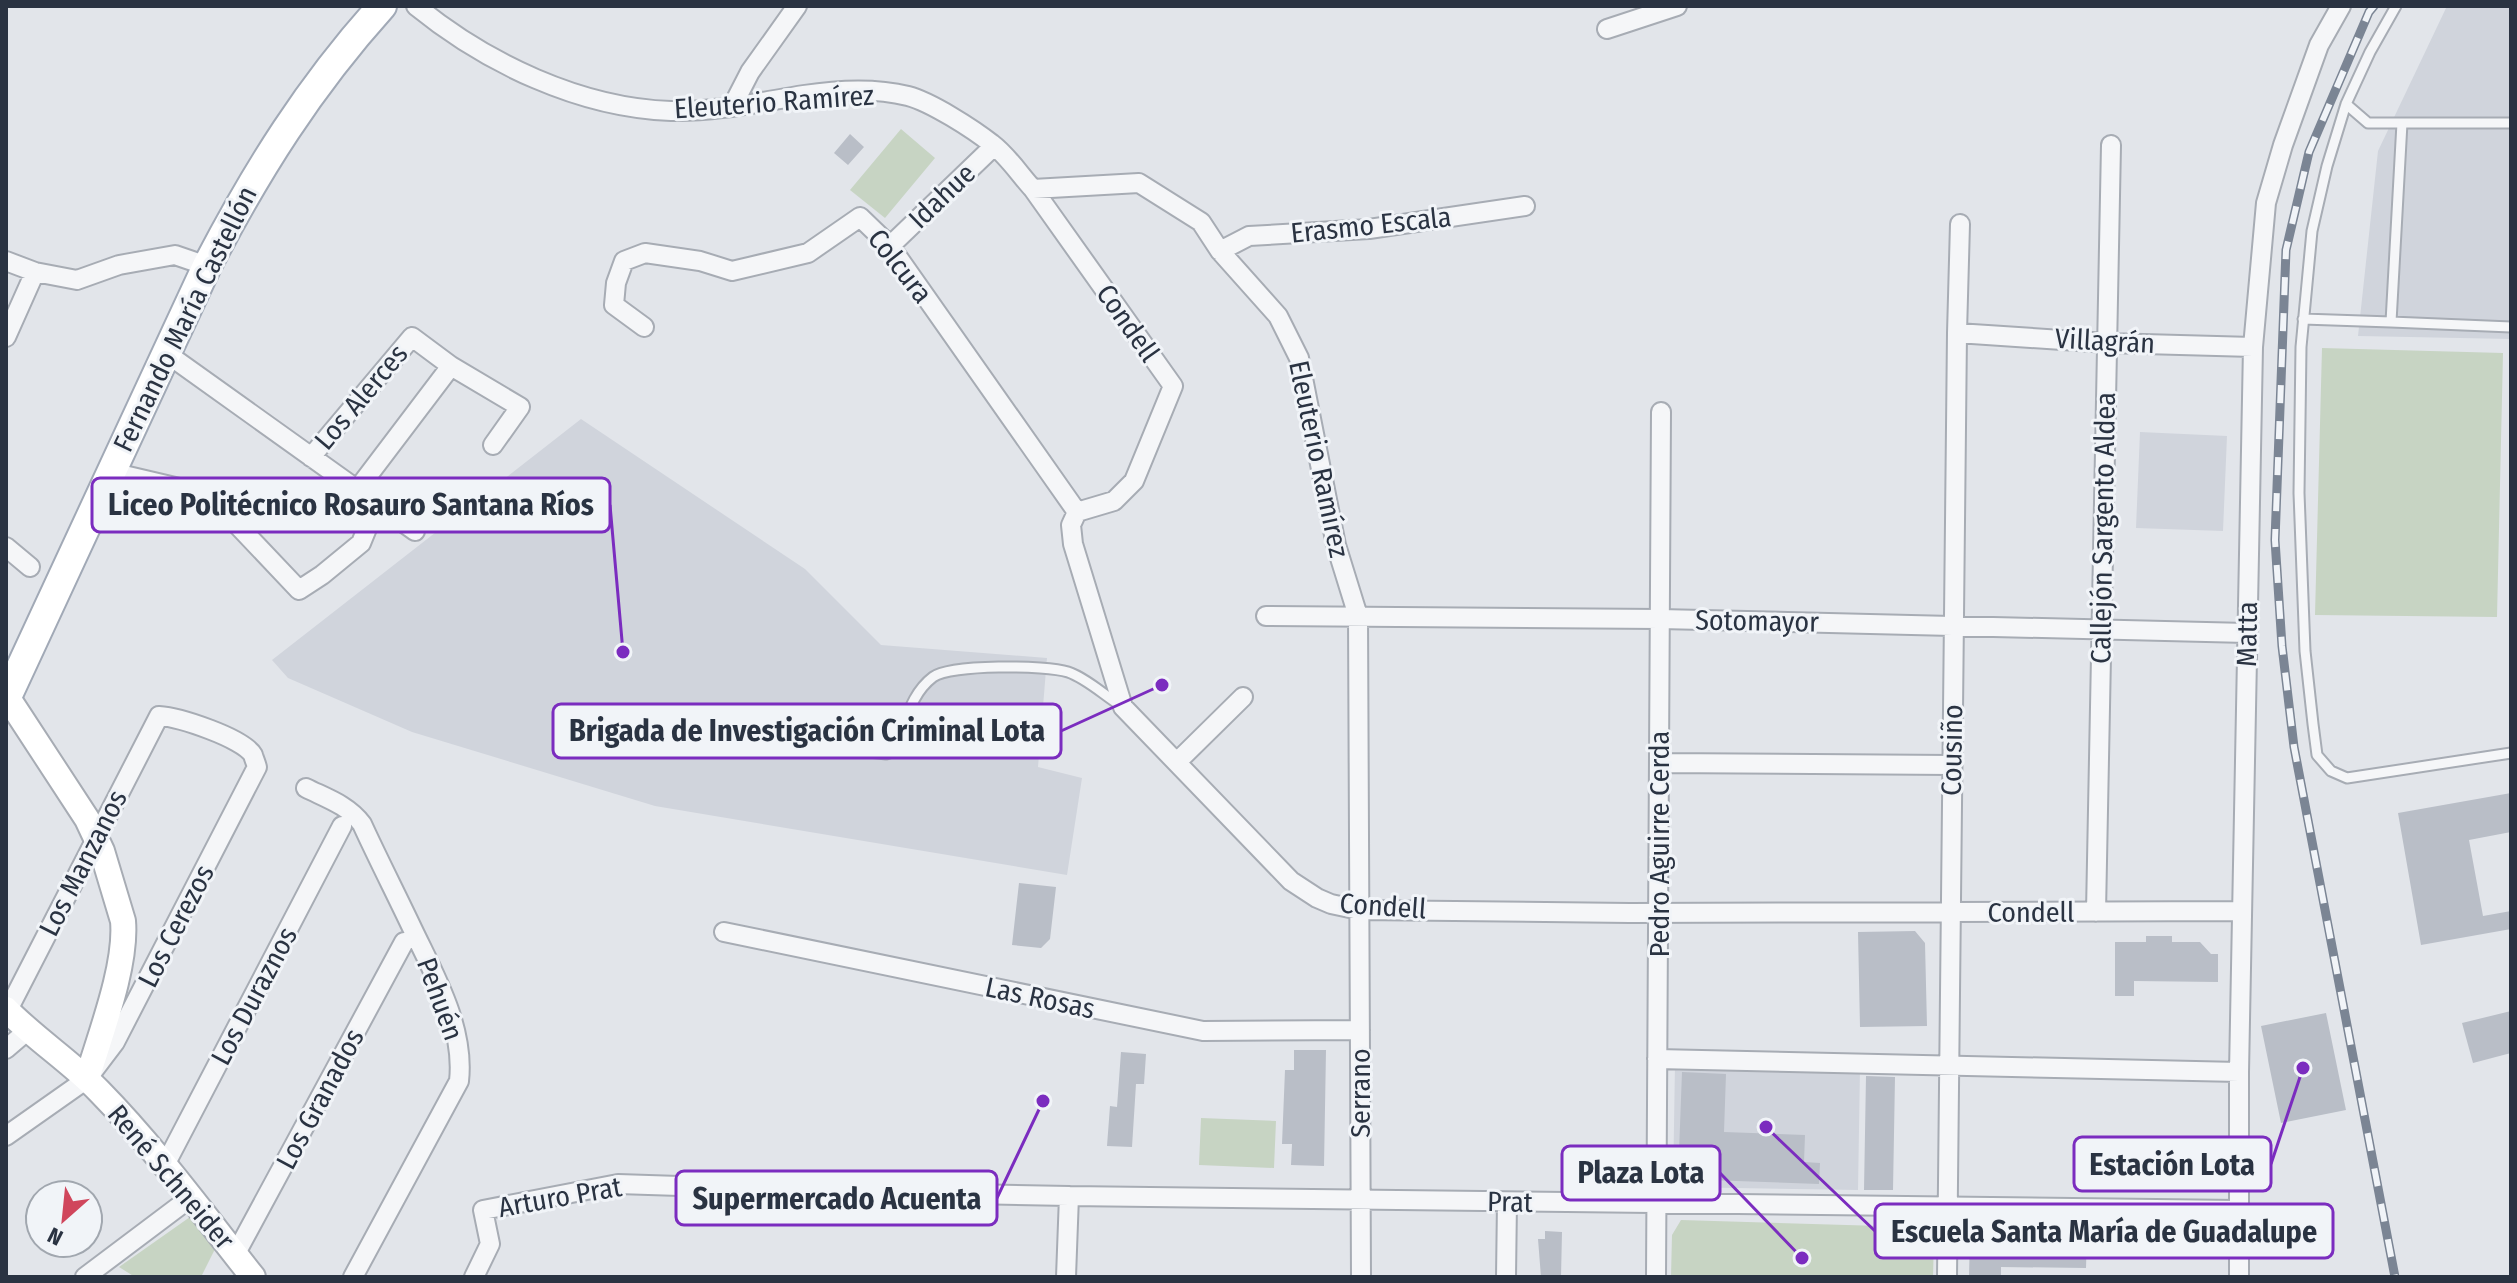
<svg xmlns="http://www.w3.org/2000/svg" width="2517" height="1283" viewBox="0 0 2517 1283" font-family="'Fira Sans Condensed',sans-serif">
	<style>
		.built { fill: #d0d4dc }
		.green { fill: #c7d4c3 }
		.building { fill: #b9bec7 }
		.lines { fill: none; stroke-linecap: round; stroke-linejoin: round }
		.lane-casing { stroke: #a7acb4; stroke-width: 13 }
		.street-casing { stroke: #a7acb4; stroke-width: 22 }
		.secondary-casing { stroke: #a7acb4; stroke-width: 28 }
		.primary-casing { stroke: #a1a9b6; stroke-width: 32 }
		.lane { stroke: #f5f6f8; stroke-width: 9 }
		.street { stroke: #f5f6f8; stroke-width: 18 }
		.secondary { stroke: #fff; stroke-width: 24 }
		.primary { stroke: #fff; stroke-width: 28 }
		.rail-casing { stroke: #7b8594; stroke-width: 9 }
		.rail { stroke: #f1f4f8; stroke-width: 6; stroke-dasharray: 18; stroke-linecap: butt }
		.labels { text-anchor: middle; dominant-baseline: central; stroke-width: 6; stroke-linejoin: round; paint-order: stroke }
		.street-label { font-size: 28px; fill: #2a3342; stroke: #f1f4f8 }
		.leader { fill: none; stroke: #7b2cbf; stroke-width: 3 }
		.callout-dot { fill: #7b2cbf; stroke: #f1f4f8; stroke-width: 3 }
		.callout { fill: #f1f4f8; stroke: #7b2cbf; stroke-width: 3 }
		.callout-label { font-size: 30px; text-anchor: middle; font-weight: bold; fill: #2a3342 }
	</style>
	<rect width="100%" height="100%" fill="#e2e5ea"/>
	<path class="built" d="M 2447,6 L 2511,6 L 2511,339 L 2358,336 L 2378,151 Z
		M 581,419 L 805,569 L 881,645 L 1047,658 L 1038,767 L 1082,778 L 1067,875 L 655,806 L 412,732 L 288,678 L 272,660 Z
		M 2140,432 L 2227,436 L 2223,531 L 2136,528 Z
		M 1675,1064 L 1860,1068 L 1858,1190 L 1673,1187 Z"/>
	<path class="green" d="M 901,129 L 935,158 L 885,218 L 850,190 Z
		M 2322,348 L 2503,353 L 2497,617 L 2315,615 Z
		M 1201,1118 L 1276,1121 L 1274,1168 L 1199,1165 Z
		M 190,1217 L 216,1247 L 201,1277 L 135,1277 L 119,1267 Z
		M 1681,1220 L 1915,1227 L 1934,1238 L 1933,1277 L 1671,1277 L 1672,1235 Z"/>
	<path class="building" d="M 850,134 L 864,147 L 848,165 L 834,153 Z
		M 2511,793 L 2511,832 L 2469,840 L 2483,916 L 2511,911 L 2511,929 L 2421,945 L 2398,813 Z
		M 1019,883 L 1056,887 L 1050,939 L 1041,948 L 1012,945 Z
		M 1915,931 L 1925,943 L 1927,1026 L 1860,1027 L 1858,932 Z
		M 2146,936 L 2172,936 L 2172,942 L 2200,942 L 2211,954 L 2218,954 L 2218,982 L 2134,981 L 2134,996 L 2115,996 L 2115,942 L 2146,942 Z
		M 2511,1011 L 2511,1053 L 2473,1063 L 2462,1023 Z
		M 2326,1013 L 2346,1110 L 2281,1123 L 2261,1026 Z
		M 1294,1050 L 1326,1050 L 1324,1166 L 1291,1165 L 1292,1144 L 1282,1144 L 1285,1070 L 1294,1070 Z
		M 1121,1052 L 1146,1054 L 1144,1084 L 1136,1084 L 1132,1147 L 1107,1146 L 1110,1106 L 1117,1107 Z
		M 1682,1072 L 1726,1074 L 1724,1132 L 1805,1135 L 1804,1162 L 1820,1163 L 1819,1184 L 1678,1179 Z
		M 1866,1076 L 1895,1077 L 1893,1190 L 1864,1190 Z
		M 1545,1231 L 1562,1232 L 1561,1277 L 1541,1277 L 1538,1239 L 1545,1239 Z
		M 1975,1231 L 2087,1232 L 2086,1268 L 2001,1267 L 2001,1277 L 1969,1277 L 1970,1236 Z"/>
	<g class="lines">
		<defs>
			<path id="lane" d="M 2396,6 L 2370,52 L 2346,104 L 2327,166 L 2312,231 L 2301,347 L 2299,493 L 2305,651 L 2313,724 L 2317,755 L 2331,771 L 2347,778 L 2511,753
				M 2346,104 L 2368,123 L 2511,123
				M 2402,123 L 2391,322 L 2511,327
				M 2303,319 L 2391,322
				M 829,747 L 886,754 L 892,752 C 906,727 908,696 933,677 C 950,664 1046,665 1068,672 C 1086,678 1104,695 1120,705"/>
			<path id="street" d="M 416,6 C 486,63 580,108 671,111 C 716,112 760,102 804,95 C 836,90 876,88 908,96 C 931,102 973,129 992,144 C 1008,156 1020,175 1033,189 L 1139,183 L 1201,222 L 1220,251 L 1278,316 L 1299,358 L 1336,545 L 1358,616 L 1361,1277
				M 1607,29 L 1677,6
				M 732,107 L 750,72 L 797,6
				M 1033,189 L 1173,386 L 1134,481 L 1114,501 L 1077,512 L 1071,525 L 1073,544 L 1123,707 L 1291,881 L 1317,898 L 1331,904 L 1359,910 L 1630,913 L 2242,911
				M 890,246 L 994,146
				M 1220,251 L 1249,236 L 1369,229 L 1525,206
				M 6,261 L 35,272 L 77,280 L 119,265 L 175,255 L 207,266
				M 644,327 L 614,305 L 616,283 L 624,261 L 645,253 L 700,261 L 732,271 L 808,253 L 860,217 L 890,246 L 1077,512
				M 1957,333 L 2107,343 L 2253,347
				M 6,337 L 35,272
				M 166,353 L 415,531
				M 311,457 L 412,337 L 451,366 L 520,407 L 493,445
				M 111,472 L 209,495 L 299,590 L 322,575 L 361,543 L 377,504
				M 357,490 L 451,366
				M 6,547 L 30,567
				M 1266,616 L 1660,619 L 2247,633
				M 1177,762 L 1243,697
				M 1659,763 L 1952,765
				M 306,788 C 326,798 348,805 362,824 C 378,859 396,894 413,930 C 435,976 465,1028 459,1081 L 353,1277
				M 2096,912 L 2111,145
				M 724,932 L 1203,1031 L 1360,1030
				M 6,1049 L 27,1031
				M 1657,1059 L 2239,1072
				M 6,1136 L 87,1079 L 115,1042 L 257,767 C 257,766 253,756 253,755 C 243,738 179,717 159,716 L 8,1010
				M 165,1165 L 342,826
				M 235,1255 L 404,942
				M 85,1277 L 190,1198
				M 474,1277 L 490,1244 L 483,1210 L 618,1184 L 868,1192 L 1069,1196 L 2238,1210
				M 1066,1277 L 1069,1196
				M 1506,1277 L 1507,1202
				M 1656,1277 L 1661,412
				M 1947,1277 L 1957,333 L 1960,224
				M 2239,1277 L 2239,1072 L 2253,347 L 2266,203 L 2283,145 L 2319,45 L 2341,6"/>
			<path id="secondary" d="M 6,695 L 87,819 L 102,851 L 123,921 C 127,966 100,1035 87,1079
				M 6,1009 C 35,1039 70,1061 99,1091 C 155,1148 203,1214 253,1277"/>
			<path id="primary" d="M 6,699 L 207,266 C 257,170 309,87 382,6"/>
		</defs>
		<use href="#lane" class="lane-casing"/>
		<use href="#street" class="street-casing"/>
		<use href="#secondary" class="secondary-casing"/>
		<use href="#primary" class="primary-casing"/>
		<use href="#lane" class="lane"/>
		<use href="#street" class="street"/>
		<use href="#secondary" class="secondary"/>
		<use href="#primary" class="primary"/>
		<defs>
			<path id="rail" d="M 2374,6 L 2369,12 L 2309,152 L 2286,250 L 2275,540 L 2282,646 L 2294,747 L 2395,1277"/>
		</defs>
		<use href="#rail" class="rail-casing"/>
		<use href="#rail" class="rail"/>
	</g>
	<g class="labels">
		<g class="street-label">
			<text transform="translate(774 102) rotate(-4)">Eleuterio Ramírez</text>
			<text transform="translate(942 196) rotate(-44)">Idahue</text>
			<text transform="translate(1371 225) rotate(-6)">Erasmo Escala</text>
			<text transform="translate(900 266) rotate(52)">Colcura</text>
			<text transform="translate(185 319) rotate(-64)">Fernando María Castellón</text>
			<text transform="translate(1128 323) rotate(55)">Condell</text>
			<text transform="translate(2105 341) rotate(3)">Villagrán</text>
			<text transform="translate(361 397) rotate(-50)">Los Alerces</text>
			<text transform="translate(1319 459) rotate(78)">Eleuterio Ramírez</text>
			<text transform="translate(2103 528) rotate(-89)">Callejón Sargento Aldea</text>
			<text transform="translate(1757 621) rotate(1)">Sotomayor</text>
			<text transform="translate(2247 634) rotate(-89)">Matta</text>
			<text transform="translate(1952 750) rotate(-89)">Cousiño</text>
			<text transform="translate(1659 844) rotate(-90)">Pedro Aguirre Cerda</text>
			<text transform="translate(83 863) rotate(-63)">Los Manzanos</text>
			<text transform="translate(1383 906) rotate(4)">Condell</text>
			<text x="2031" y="912">Condell</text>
			<text transform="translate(176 926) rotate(-63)">Los Cerezos</text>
			<text transform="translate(254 996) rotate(-62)">Los Duraznos</text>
			<text transform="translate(1040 998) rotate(12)">Las Rosas</text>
			<text transform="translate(440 999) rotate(70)">Pehuén</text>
			<text transform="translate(1360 1093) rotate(-90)">Serrano</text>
			<text transform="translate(320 1099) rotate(-62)">Los Granados</text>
			<text transform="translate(171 1177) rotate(50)">René Schneider</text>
			<text transform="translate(560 1197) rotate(-10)">Arturo Prat</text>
			<text transform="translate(1510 1202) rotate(1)">Prat</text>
		</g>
	</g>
	<path class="leader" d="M623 652L610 505M1162 685L1061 731M2303 1068L2271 1164M1802 1258L1720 1173M1043 1101L997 1198M1766 1127L1875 1231"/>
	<g class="callout-dot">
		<circle cx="623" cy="652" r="8"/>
		<circle cx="1162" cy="685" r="8"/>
		<circle cx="2303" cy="1068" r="8"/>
		<circle cx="1802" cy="1258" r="8"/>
		<circle cx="1043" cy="1101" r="8"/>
		<circle cx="1766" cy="1127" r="8"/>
	</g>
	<g class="callout">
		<rect x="92" y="478" width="518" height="54" rx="8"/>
		<rect x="553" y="704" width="508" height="54" rx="8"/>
		<rect x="2074" y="1137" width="197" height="54" rx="8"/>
		<rect x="1562" y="1146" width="158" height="54" rx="8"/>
		<rect x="676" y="1171" width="321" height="54" rx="8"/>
		<rect x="1875" y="1204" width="458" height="54" rx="8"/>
	</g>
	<g class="callout-label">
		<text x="351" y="515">Liceo Politécnico Rosauro Santana Ríos</text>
		<text x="807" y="741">Brigada de Investigación Criminal Lota</text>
		<text x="2172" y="1175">Estación Lota</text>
		<text x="1641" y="1183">Plaza Lota</text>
		<text x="837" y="1209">Supermercado Acuenta</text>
		<text x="2104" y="1242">Escuela Santa María de Guadalupe</text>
	</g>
	<rect width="2517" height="1283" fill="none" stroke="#2a3342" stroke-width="16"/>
	<g transform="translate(64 1219) rotate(207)"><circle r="38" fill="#f1f4f8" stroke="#a1a7af" stroke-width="2"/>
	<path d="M0-6L14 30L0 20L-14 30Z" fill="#d0465c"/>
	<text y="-12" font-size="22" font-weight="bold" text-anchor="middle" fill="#2a3342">N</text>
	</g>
</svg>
